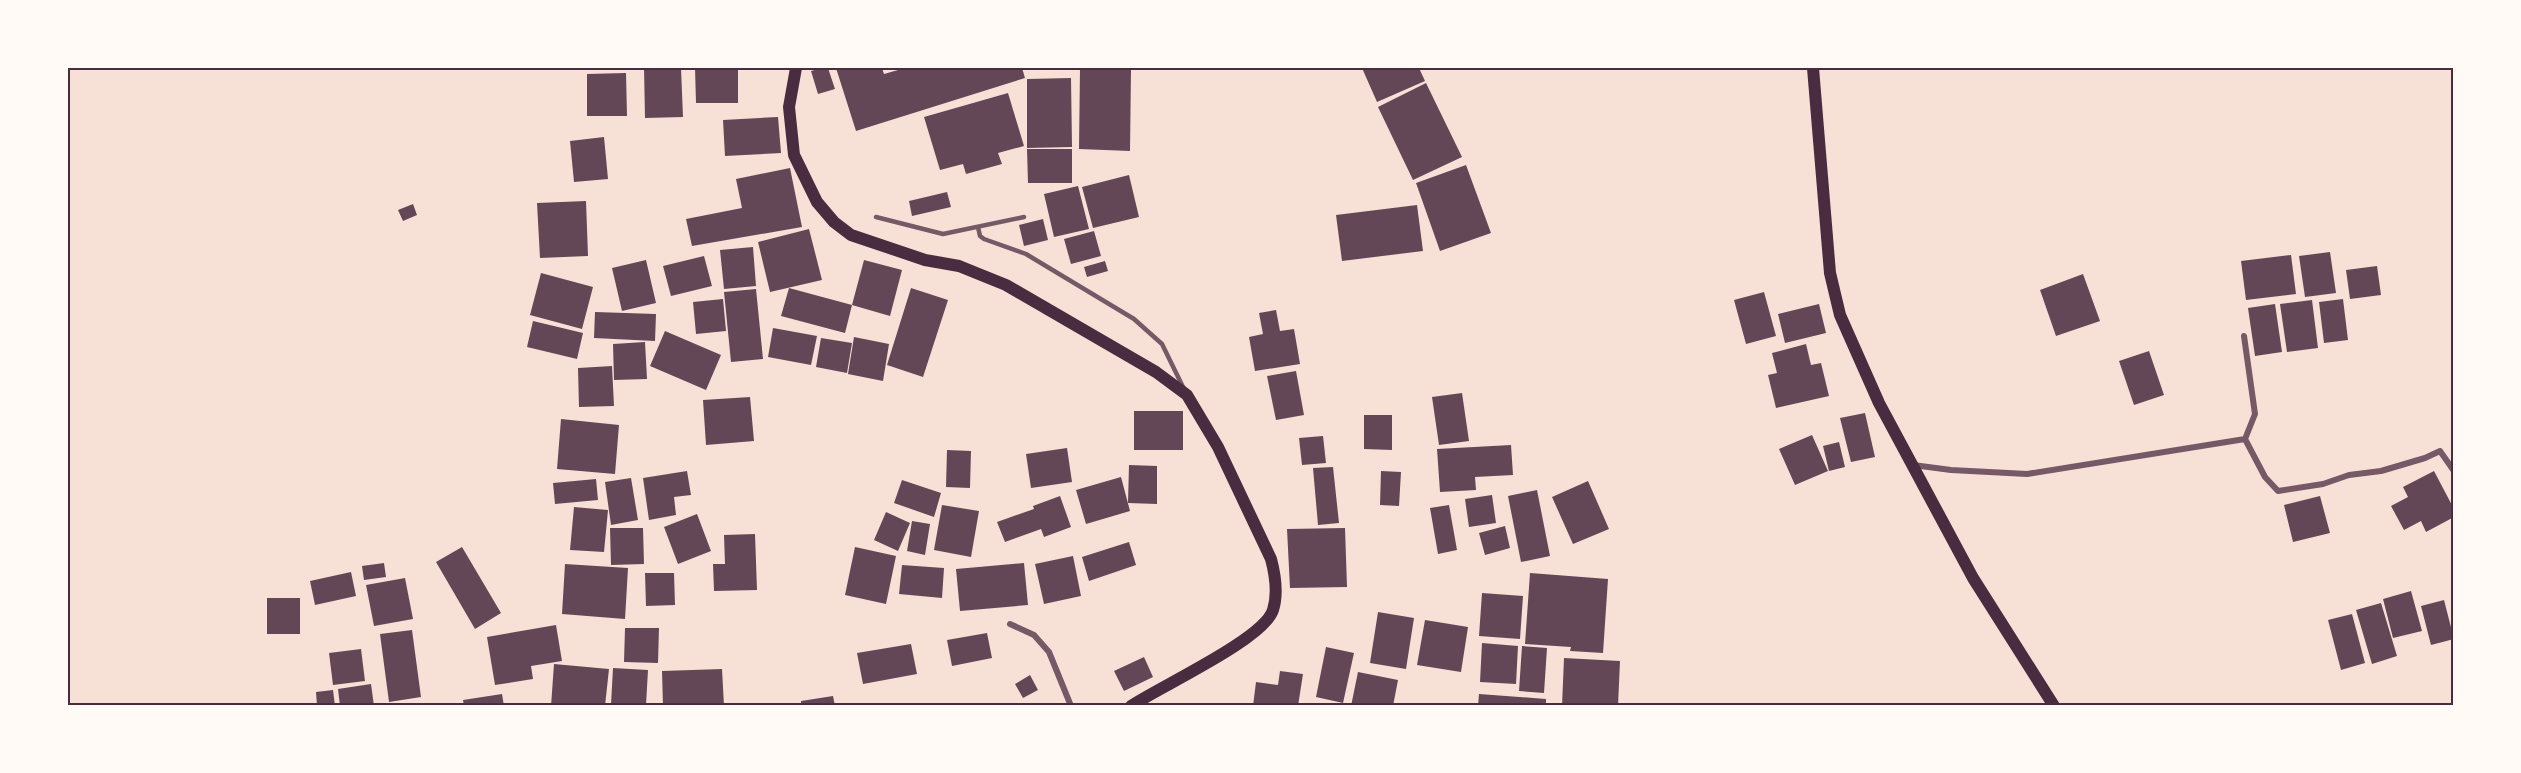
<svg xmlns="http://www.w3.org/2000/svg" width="2521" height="773" viewBox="0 0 2521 773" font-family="'Nunito Sans',sans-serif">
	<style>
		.building { fill: #644757 }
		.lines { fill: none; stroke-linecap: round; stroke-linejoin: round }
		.service { stroke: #755966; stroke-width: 4.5 }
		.minor { stroke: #755966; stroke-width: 6 }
		.secondary { stroke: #4a2c40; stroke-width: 12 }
		.neatline { fill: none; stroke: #4a2c40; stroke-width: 2 }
	</style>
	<rect width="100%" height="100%" fill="#f7e1d7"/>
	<path class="building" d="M 644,68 L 681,68 L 683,117 L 645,118 Z
		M 695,68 L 738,68 L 738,103 L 696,103 Z
		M 822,68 L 828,68 L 835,89 L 818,94 L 811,71 Z
		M 836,68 L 882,68 L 884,74 L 905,68 L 1022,68 L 1025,78 L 856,131 Z
		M 1080,68 L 1131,70 L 1130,151 L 1079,149 Z
		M 1362,68 L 1419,68 L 1425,81 L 1377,102 Z
		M 626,73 L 627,116 L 587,116 L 587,74 Z
		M 1071,78 L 1072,147 L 1027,148 L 1027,79 Z
		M 1426,83 L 1462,157 L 1413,180 L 1378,107 Z
		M 1008,93 L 1024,146 L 998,153 L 1002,164 L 966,174 L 963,164 L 940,170 L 924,117 Z
		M 778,117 L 781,153 L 725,156 L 723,120 Z
		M 604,137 L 608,179 L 574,182 L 570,141 Z
		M 1027,149 L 1072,149 L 1072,183 L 1028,183 Z
		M 1466,165 L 1491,233 L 1440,251 L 1416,183 Z
		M 790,168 L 802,227 L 692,246 L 686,219 L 742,208 L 736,179 Z
		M 1129,175 L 1139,217 L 1093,228 L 1082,187 Z
		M 1078,186 L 1089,229 L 1054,237 L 1044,194 Z
		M 947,192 L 951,207 L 912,216 L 909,201 Z
		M 586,201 L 588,256 L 540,258 L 537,203 Z
		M 413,204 L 417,215 L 403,221 L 398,210 Z
		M 1417,205 L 1423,251 L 1342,261 L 1336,215 Z
		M 1043,219 L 1048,240 L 1024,246 L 1019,225 Z
		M 809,229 L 822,280 L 770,292 L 758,242 Z
		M 1094,231 L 1101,256 L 1071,264 L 1064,239 Z
		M 753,247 L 756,286 L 724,289 L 720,250 Z
		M 2330,252 L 2336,293 L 2305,297 L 2299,256 Z
		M 2291,255 L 2296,294 L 2246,300 L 2241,261 Z
		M 704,256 L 712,286 L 671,296 L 663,266 Z
		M 646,260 L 656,303 L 622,311 L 612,268 Z
		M 864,260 L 902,270 L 890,316 L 852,305 L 845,333 L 781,316 L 789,288 L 852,305 Z
		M 1105,261 L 1108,271 L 1087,277 L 1084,267 Z
		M 2377,266 L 2381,295 L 2350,299 L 2346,270 Z
		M 541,273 L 593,287 L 582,329 L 530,315 Z
		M 2083,274 L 2100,321 L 2056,336 L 2040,290 Z
		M 911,288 L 948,300 L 923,377 L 887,365 Z
		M 756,289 L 763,359 L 731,362 L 724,292 Z
		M 1764,292 L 1776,336 L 1746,344 L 1734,300 Z
		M 723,299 L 726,331 L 696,334 L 693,302 Z
		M 2343,299 L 2348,340 L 2324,343 L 2319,302 Z
		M 2312,300 L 2318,348 L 2287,352 L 2280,304 Z
		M 1819,304 L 1826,333 L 1785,343 L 1778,314 Z
		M 2275,304 L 2282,352 L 2255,356 L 2248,308 Z
		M 1276,310 L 1280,331 L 1294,329 L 1300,364 L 1255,371 L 1249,337 L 1263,334 L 1259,313 Z
		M 595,312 L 656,314 L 655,341 L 594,338 Z
		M 533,321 L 583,333 L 577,359 L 527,347 Z
		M 773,328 L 817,336 L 811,365 L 768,357 Z
		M 665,331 L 721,355 L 706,390 L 650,366 Z
		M 854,337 L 889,344 L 883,381 L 848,374 Z
		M 821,338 L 852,343 L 847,373 L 816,367 Z
		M 645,342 L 647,379 L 614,380 L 613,344 Z
		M 1806,344 L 1811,365 L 1821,363 L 1829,396 L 1776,408 L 1768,375 L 1777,373 L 1772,353 Z
		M 2149,351 L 2164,395 L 2134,405 L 2119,361 Z
		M 612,366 L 614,406 L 579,407 L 578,368 Z
		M 1296,371 L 1304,415 L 1276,420 L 1267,376 Z
		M 1462,393 L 1469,441 L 1439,445 L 1432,397 Z
		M 750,397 L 754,441 L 706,445 L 703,400 Z
		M 1134,411 L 1183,411 L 1183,450 L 1134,450 Z
		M 1865,413 L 1875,457 L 1851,462 L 1840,418 Z
		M 1364,415 L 1392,415 L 1392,450 L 1364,449 Z
		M 561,419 L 619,425 L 615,474 L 557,469 Z
		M 1812,435 L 1828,471 L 1795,485 L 1779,449 Z
		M 1323,436 L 1326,463 L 1302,465 L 1299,438 Z
		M 1839,442 L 1845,467 L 1829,471 L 1823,446 Z
		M 1511,445 L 1513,475 L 1475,477 L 1476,490 L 1440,492 L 1437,449 Z
		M 1067,448 L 1072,482 L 1031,488 L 1026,454 Z
		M 947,450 L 971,451 L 970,488 L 946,487 Z
		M 1129,465 L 1157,466 L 1157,504 L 1128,503 Z
		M 1333,467 L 1339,523 L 1318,525 L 1313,468 Z
		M 687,471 L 691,495 L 674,497 L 676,515 L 649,520 L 643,478 Z
		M 1381,471 L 1401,472 L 1399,506 L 1380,505 Z
		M 2434,471 L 2454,509 L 2454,517 L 2426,532 L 2421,521 L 2404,530 L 2391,506 L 2408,497 L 2403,487 Z
		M 1121,477 L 1130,511 L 1086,524 L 1076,490 Z
		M 631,478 L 638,520 L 611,525 L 605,482 Z
		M 596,479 L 598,500 L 555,504 L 553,483 Z
		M 902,480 L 941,493 L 934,517 L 894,503 Z
		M 1588,481 L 1609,529 L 1573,544 L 1552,497 Z
		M 1537,490 L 1550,556 L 1521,562 L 1508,496 Z
		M 1492,495 L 1496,523 L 1469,527 L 1465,499 Z
		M 1060,496 L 1071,527 L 1044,537 L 1041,529 L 1005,542 L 997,522 L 1034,509 L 1033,506 Z
		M 2320,496 L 2330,533 L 2293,542 L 2284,505 Z
		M 942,505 L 979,511 L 971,557 L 934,550 Z
		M 1449,505 L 1457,550 L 1438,554 L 1430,508 Z
		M 574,507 L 608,510 L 604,552 L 570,550 Z
		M 886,512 L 910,523 L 898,551 L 874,540 Z
		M 697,514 L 711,551 L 678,564 L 664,527 Z
		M 912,521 L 930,524 L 925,555 L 907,551 Z
		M 1505,526 L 1510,548 L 1485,555 L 1479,533 Z
		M 610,528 L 643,528 L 644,564 L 611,565 Z
		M 1345,528 L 1347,587 L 1290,588 L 1287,529 Z
		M 755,534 L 757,590 L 714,591 L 713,564 L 725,564 L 724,535 Z
		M 1129,542 L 1136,565 L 1089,581 L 1082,557 Z
		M 462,547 L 501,613 L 475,629 L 436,562 Z
		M 855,547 L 896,556 L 886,604 L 845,595 Z
		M 1073,556 L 1081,596 L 1044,604 L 1035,564 Z
		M 384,563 L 386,577 L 364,580 L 362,566 Z
		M 1024,563 L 1028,605 L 960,611 L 956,569 Z
		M 565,564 L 628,568 L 625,619 L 562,614 Z
		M 902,565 L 944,568 L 942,598 L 899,594 Z
		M 351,572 L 356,596 L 315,605 L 310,581 Z
		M 645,573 L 674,573 L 675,605 L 646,606 Z
		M 1530,573 L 1608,579 L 1603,653 L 1570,651 L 1571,647 L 1525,644 Z
		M 405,578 L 413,619 L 374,626 L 366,585 Z
		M 2411,591 L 2422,631 L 2393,638 L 2383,599 Z
		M 1482,593 L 1523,596 L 1520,639 L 1479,636 Z
		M 267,598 L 300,598 L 300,634 L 267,634 Z
		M 2444,600 L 2454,639 L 2431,645 L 2421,606 Z
		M 2381,603 L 2397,656 L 2372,664 L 2356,610 Z
		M 1378,612 L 1414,618 L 1406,669 L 1370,663 Z
		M 2352,614 L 2365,663 L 2341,670 L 2328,620 Z
		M 1425,620 L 1468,627 L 1461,672 L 1417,665 Z
		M 556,625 L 562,661 L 531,666 L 533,679 L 495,685 L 487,637 Z
		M 625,628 L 659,628 L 658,663 L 624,662 Z
		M 412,630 L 421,697 L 389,702 L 380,634 Z
		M 987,633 L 992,658 L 952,666 L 947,640 Z
		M 1482,643 L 1518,646 L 1516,684 L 1480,682 Z
		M 911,644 L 917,674 L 863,684 L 857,653 Z
		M 1522,646 L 1547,648 L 1544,693 L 1519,691 Z
		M 1326,647 L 1354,653 L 1343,703 L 1316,697 Z
		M 361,649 L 365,681 L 333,685 L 329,653 Z
		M 1144,657 L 1153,677 L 1124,691 L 1114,671 Z
		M 1564,658 L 1620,661 L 1618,706 L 1562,706 Z
		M 554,664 L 609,669 L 605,706 L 551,706 Z
		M 613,668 L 648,670 L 646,705 L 611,704 Z
		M 722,669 L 724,706 L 663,706 L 662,671 Z
		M 1280,671 L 1303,674 L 1298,706 L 1253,706 L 1256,682 L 1278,685 Z
		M 1358,672 L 1398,680 L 1393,706 L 1351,706 Z
		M 1030,675 L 1038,690 L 1023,698 L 1015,684 Z
		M 371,684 L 374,706 L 340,706 L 338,689 Z
		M 333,690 L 335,706 L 317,706 L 316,692 Z
		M 502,694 L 504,706 L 464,706 L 463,700 Z
		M 1479,694 L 1546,699 L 1546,706 L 1478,706 Z
		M 833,696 L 835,706 L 801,706 L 801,701 Z"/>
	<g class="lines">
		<path class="service" d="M 876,217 L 943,234 L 1024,217
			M 978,227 L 980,236 L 984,239 L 1026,254 L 1134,319 L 1162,344 L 1183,387"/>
		<path class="minor" d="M 2245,439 L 2265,477 L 2278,491 L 2323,484 L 2349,475 L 2381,471 L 2425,458 L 2440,451 L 2454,471
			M 1913,465 L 1951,470 L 2027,474 L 2245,439 L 2255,414 L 2244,336
			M 1010,624 L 1034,635 L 1049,652 L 1071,706"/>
		<path class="secondary" d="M 796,68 L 789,107 L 794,155 L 817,202 L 834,222 L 851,235 L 925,260 L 959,266 L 1006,285 L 1156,372 L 1187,395 L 1218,447 L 1271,559 C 1275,574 1278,594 1273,610 C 1264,639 1161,686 1131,706
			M 1813,68 L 1830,273 L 1840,315 L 1879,403 L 1973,578 L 2054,706"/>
	</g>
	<rect width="2521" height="773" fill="none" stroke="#fffaf5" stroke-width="138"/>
	<rect x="69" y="69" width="2383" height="635" class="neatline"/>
</svg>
